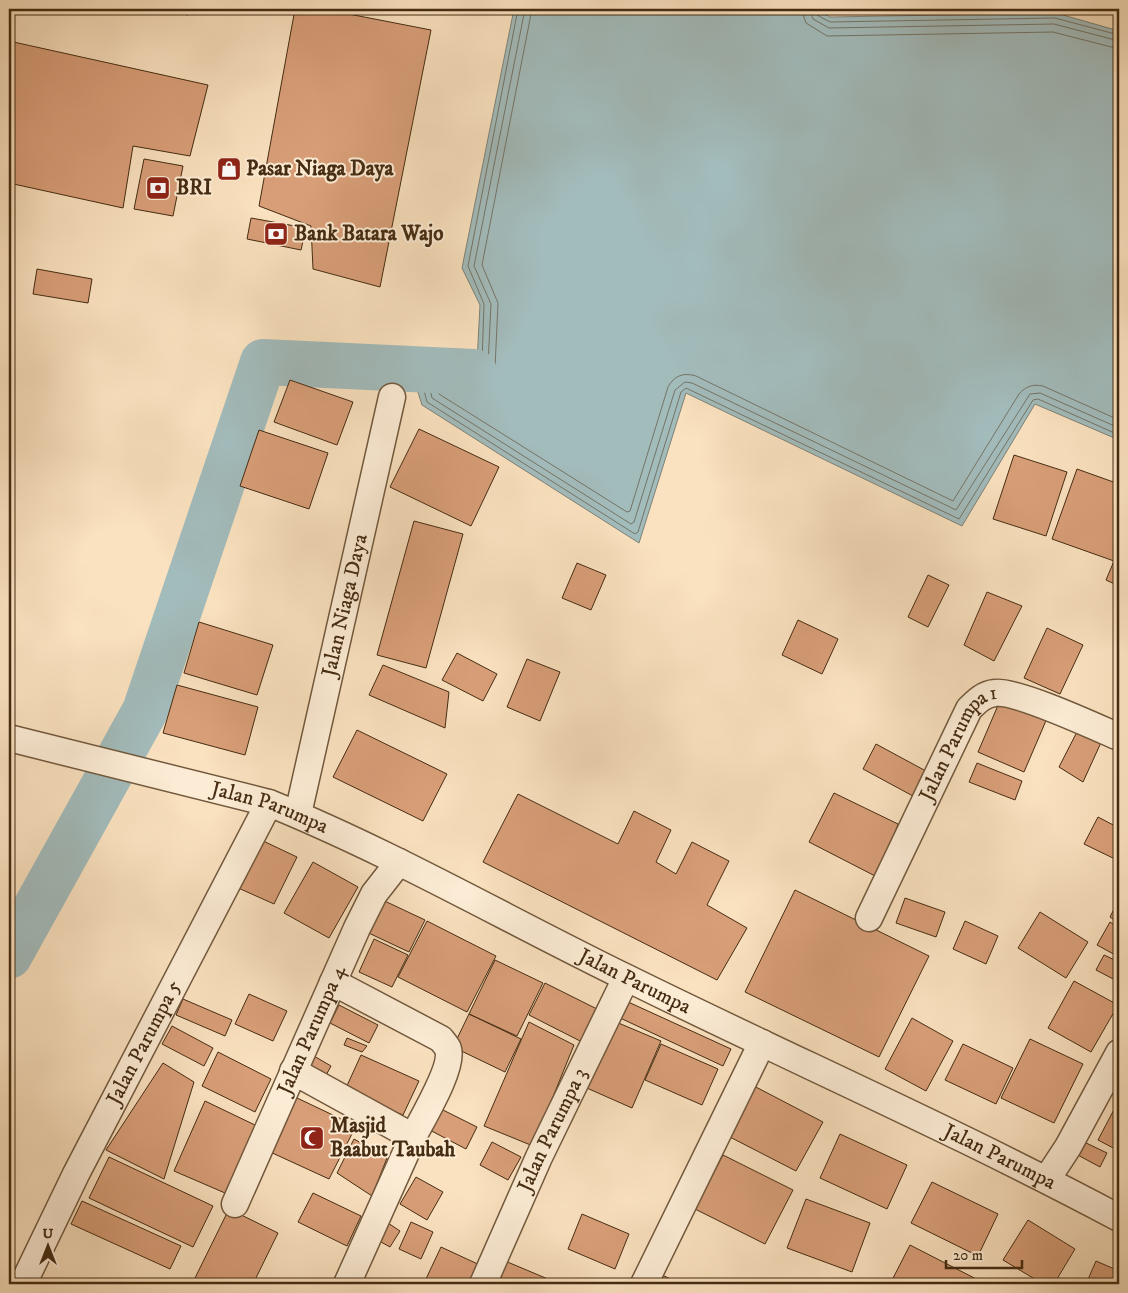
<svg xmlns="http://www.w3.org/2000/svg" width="1128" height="1293" viewBox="0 0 1128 1293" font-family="'IM FELL DW Pica',serif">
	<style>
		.water { fill: #a2bbbb; stroke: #7d8277 }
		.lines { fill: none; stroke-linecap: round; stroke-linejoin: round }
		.shore { stroke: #747466; stroke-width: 1 }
		.river { stroke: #a2bbbb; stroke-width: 46 }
		.building { fill: #d89e78; stroke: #452c12 }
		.minor-casing { stroke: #72593d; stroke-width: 29 }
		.minor { stroke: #fcecd5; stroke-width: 26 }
		.labels { text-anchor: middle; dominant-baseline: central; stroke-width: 4; stroke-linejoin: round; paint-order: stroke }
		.poi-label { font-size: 21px; font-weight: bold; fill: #452c12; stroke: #fcecd5; text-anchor: start }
		.street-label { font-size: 21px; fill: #452c12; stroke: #fcecd5 }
	</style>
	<rect width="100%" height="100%" fill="#fae1bf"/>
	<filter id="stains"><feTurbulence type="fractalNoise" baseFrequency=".004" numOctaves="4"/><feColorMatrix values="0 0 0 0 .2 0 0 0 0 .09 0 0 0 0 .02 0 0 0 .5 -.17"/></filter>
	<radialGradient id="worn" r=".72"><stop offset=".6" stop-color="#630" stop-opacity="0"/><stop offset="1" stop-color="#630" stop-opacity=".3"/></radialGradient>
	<path class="water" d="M 514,9 L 817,9 L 830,17 L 1056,13 L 1119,31 L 1119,210 L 1117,215 L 1119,218 L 1119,440 L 1035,404 L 962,526 L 686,393 L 639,543 L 422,405 L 411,370 L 477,363 L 480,305 L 462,268 Z"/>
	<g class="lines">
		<path class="shore" d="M 518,9 L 468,266 L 484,304 L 482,363 L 477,368 L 420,375 L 427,402 L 635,534 L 638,532 L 681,392 L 686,388 L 959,519 L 1033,400 L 1038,399 L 1119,435
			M 525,9 L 474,266 L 491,304 L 488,365 L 485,371 L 479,374 L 428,380 L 432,398 L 631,524 L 634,522 L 675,390 L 685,382 L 692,383 L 956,510 L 1030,394 L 1040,393 L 1119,428
			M 532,9 L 482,265 L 498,303 L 495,368 C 487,388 457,384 438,386 L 437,389 L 439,394 L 627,512 L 630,511 L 668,387 C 674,376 683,372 696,376 L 953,501 L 1019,394 C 1026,386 1033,384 1043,386 L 1119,420
			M 801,9 L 806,23 L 827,36 L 1053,32 L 1119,49
			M 809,9 L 813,19 L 829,28 L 1054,24 L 1119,41
			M 815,9 L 817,15 L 830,22 L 1055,18 L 1119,35"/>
		<path class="river" d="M 9,956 L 145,711 L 263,362 L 474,372"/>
	</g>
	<path class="building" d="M 156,9 L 189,9 L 188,15 Z
		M 295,9 L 323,9 L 431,30 L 380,287 L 313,269 L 311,226 L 259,206 Z
		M 9,41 L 208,85 L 190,156 L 133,146 L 123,208 L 9,183 Z
		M 144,159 L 183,166 L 173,216 L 134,209 Z
		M 251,218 L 306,228 L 301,250 L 247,239 Z
		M 37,269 L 92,279 L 88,303 L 33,294 Z
		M 290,380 L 353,402 L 337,445 L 274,422 Z
		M 419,429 L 499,467 L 471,526 L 390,487 Z
		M 259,430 L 328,453 L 309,509 L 240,486 Z
		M 1014,455 L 1067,472 L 1046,536 L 993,519 Z
		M 1077,469 L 1119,484 L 1119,586 L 1106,580 L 1114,561 L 1052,539 Z
		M 414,521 L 463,534 L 426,668 L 377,655 Z
		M 577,563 L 606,575 L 591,610 L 562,598 Z
		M 928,575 L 949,585 L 928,627 L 908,617 Z
		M 987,592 L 1022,606 L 994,661 L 964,645 Z
		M 798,620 L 838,639 L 822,674 L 782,655 Z
		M 199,622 L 273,645 L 257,695 L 184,673 Z
		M 1047,628 L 1083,645 L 1060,694 L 1024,678 Z
		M 457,653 L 497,674 L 483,701 L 442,680 Z
		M 527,659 L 560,672 L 540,721 L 507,707 Z
		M 383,665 L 449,692 L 445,728 L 369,695 Z
		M 177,685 L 258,707 L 245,755 L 163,733 Z
		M 1002,696 L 1048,716 L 1024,772 L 978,752 Z
		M 1080,726 L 1104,736 L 1083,782 L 1059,767 Z
		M 357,730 L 447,774 L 423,821 L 333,777 Z
		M 876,744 L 937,777 L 924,802 L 863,769 Z
		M 977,763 L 1022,781 L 1015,800 L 969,782 Z
		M 834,793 L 898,824 L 879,878 L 809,842 Z
		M 518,794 L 618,844 L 634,811 L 671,830 L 656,862 L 676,874 L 692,842 L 729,861 L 707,905 L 747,928 L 717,980 L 483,862 Z
		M 1098,817 L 1119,828 L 1119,861 L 1084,844 Z
		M 259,839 L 297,857 L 274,904 L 236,887 Z
		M 313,862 L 358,887 L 329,938 L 284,913 Z
		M 795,890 L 929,956 L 879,1057 L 745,992 Z
		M 374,896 L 425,920 L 409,952 L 358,928 Z
		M 905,898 L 945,912 L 936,937 L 896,923 Z
		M 1119,899 L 1119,923 L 1110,917 Z
		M 1040,912 L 1088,942 L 1066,978 L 1018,948 Z
		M 427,921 L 496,956 L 467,1012 L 398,977 Z
		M 965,921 L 998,936 L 986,964 L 953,949 Z
		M 1110,922 L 1119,928 L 1119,957 L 1097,945 Z
		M 374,939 L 408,955 L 392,987 L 359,972 Z
		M 1104,955 L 1119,962 L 1119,982 L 1096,970 Z
		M 495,960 L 543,983 L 517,1036 L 469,1014 Z
		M 1074,981 L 1118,1005 L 1091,1052 L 1048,1028 Z
		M 545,983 L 601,1011 L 584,1043 L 529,1015 Z
		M 249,994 L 287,1011 L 273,1041 L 235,1024 Z
		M 183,999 L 232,1020 L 225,1036 L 176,1015 Z
		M 626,1001 L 731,1049 L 723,1066 L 618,1017 Z
		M 339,1005 L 378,1025 L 369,1043 L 330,1023 Z
		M 469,1014 L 521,1039 L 505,1072 L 453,1047 Z
		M 912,1018 L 953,1041 L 926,1091 L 885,1069 Z
		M 609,1019 L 661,1041 L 632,1108 L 580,1085 Z
		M 529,1022 L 574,1045 L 533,1146 L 484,1126 Z
		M 172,1026 L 213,1048 L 204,1066 L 162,1044 Z
		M 347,1038 L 367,1046 L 362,1052 L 344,1045 Z
		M 1030,1039 L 1083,1064 L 1054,1123 L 1001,1098 Z
		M 661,1044 L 718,1069 L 702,1105 L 645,1080 Z
		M 963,1044 L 1013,1068 L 996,1104 L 945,1080 Z
		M 218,1052 L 271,1079 L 255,1112 L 202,1086 Z
		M 307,1052 L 331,1066 L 324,1079 L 300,1066 Z
		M 361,1055 L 419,1081 L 403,1115 L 345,1090 Z
		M 163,1063 L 194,1082 L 164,1179 L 106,1150 Z
		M 752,1085 L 823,1122 L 796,1171 L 726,1135 Z
		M 295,1097 L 356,1126 L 329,1179 L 268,1151 Z
		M 1119,1100 L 1119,1151 L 1098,1140 Z
		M 205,1101 L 257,1126 L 225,1193 L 174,1171 Z
		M 433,1105 L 477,1127 L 466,1149 L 422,1126 Z
		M 840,1134 L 907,1165 L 887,1209 L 820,1178 Z
		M 354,1139 L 387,1158 L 372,1196 L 337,1173 Z
		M 1082,1141 L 1107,1153 L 1100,1167 L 1076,1154 Z
		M 492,1142 L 521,1157 L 508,1180 L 480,1165 Z
		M 723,1155 L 793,1190 L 765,1244 L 695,1209 Z
		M 109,1157 L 213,1206 L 193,1247 L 89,1198 Z
		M 416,1177 L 443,1192 L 427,1220 L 400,1204 Z
		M 932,1182 L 998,1214 L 978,1256 L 911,1223 Z
		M 313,1193 L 361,1216 L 347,1246 L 298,1222 Z
		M 806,1199 L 870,1223 L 852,1272 L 787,1248 Z
		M 82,1201 L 181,1246 L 170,1269 L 71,1224 Z
		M 229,1209 L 278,1233 L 253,1284 L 198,1284 L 193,1282 Z
		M 582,1214 L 629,1234 L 615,1269 L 568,1249 Z
		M 1028,1220 L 1075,1249 L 1054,1284 L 1043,1284 L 1003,1260 Z
		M 385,1221 L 400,1231 L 390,1247 L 374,1238 Z
		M 411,1222 L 433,1232 L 421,1259 L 399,1249 Z
		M 910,1245 L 986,1284 L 890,1284 Z
		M 441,1247 L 482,1266 L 474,1284 L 432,1284 L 425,1281 Z
		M 498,1258 L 555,1282 L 554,1284 L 486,1284 Z
		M 1096,1261 L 1119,1271 L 1119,1284 L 1086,1284 Z
		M 660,1274 L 681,1284 L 655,1284 Z"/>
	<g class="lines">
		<defs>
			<g id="minor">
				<path id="s1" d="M 9,738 L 269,803 C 392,853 508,920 627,978 C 791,1059 958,1132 1119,1218"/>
				<path id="s2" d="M 298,814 L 392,397"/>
				<path id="s3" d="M 869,918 L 969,709 C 977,701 984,694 995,693 C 1016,690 1096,727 1119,737"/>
				<path d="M 333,982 L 441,1039 C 443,1042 447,1046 448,1049 C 454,1067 422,1119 413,1137"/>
				<path d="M 293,1071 L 413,1137 L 347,1284"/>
				<path d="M 1047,1179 L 1068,1147 L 1119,1053"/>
				<path id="s4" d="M 235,1204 L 357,928 L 374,894 L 399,862"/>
				<path id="s5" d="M 23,1284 L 76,1174 L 269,803"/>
				<path id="s6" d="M 483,1284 L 539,1157 L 626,978"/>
				<path d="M 644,1284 L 762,1043"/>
			</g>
		</defs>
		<use href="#minor" class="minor-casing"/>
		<use href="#minor" class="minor"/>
	</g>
	<defs>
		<symbol id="shop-square" viewBox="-11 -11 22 22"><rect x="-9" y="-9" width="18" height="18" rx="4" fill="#8f2418" stroke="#fcecd5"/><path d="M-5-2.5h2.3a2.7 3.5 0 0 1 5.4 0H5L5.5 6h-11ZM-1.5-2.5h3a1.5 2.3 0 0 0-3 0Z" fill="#fff"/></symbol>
		<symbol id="bank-square" viewBox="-11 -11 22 22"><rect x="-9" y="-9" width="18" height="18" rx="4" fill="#8f2418" stroke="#fcecd5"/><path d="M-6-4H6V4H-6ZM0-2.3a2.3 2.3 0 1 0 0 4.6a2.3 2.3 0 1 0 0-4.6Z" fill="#fff"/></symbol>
		<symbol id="mosque-square" viewBox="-11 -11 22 22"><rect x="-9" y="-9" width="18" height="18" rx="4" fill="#8f2418" stroke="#fcecd5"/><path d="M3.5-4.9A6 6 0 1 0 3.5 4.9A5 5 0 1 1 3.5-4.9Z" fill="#fff"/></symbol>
	</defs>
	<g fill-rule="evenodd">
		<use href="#shop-square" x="215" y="155" width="28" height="28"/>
		<use href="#bank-square" x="144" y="174" width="28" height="28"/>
		<use href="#bank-square" x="262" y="220" width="28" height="28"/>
		<use href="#mosque-square" x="298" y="1124" width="28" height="28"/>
	</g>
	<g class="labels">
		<g class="poi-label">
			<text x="246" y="169">Pasar Niaga Daya</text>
			<text x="176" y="188">BRI</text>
			<text x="294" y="234">Bank Batara Wajo</text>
			<text x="330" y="1126">Masjid<tspan x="330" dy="24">Baabut Taubah</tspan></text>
		</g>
		<g class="street-label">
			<text stroke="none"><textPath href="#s2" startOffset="214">Jalan Niaga Daya</textPath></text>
			<text stroke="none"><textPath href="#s3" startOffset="198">Jalan Parumpa 1</textPath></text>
			<text stroke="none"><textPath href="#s1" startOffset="270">Jalan Parumpa</textPath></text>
			<text stroke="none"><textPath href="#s1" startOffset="675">Jalan Parumpa</textPath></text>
			<text stroke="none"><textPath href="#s4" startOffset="190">Jalan Parumpa 4</textPath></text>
			<text stroke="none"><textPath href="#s5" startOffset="270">Jalan Parumpa 5</textPath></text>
			<text stroke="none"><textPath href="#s6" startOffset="169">Jalan Parumpa 3</textPath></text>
			<text stroke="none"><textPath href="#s1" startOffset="1080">Jalan Parumpa</textPath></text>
		</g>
	</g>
	<rect width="1128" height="1293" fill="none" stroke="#fae1bf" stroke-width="30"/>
	<rect x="10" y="10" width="1108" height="1273" fill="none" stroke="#452c12" stroke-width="2.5"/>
	<rect x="15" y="15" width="1098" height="1263" fill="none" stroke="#452c12"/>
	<g transform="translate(48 1246)" stroke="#fcecd5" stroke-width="4" paint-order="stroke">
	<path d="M0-4L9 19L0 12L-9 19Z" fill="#452c12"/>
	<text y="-8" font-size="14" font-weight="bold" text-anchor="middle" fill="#452c12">U</text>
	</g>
	<path d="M946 1260v8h76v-8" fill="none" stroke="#452c12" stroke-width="2.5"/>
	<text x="953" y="1260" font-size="15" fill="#452c12" stroke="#fcecd5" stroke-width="4" paint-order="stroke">20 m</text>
	<rect width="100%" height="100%" filter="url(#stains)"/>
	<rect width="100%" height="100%" fill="url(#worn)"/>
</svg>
